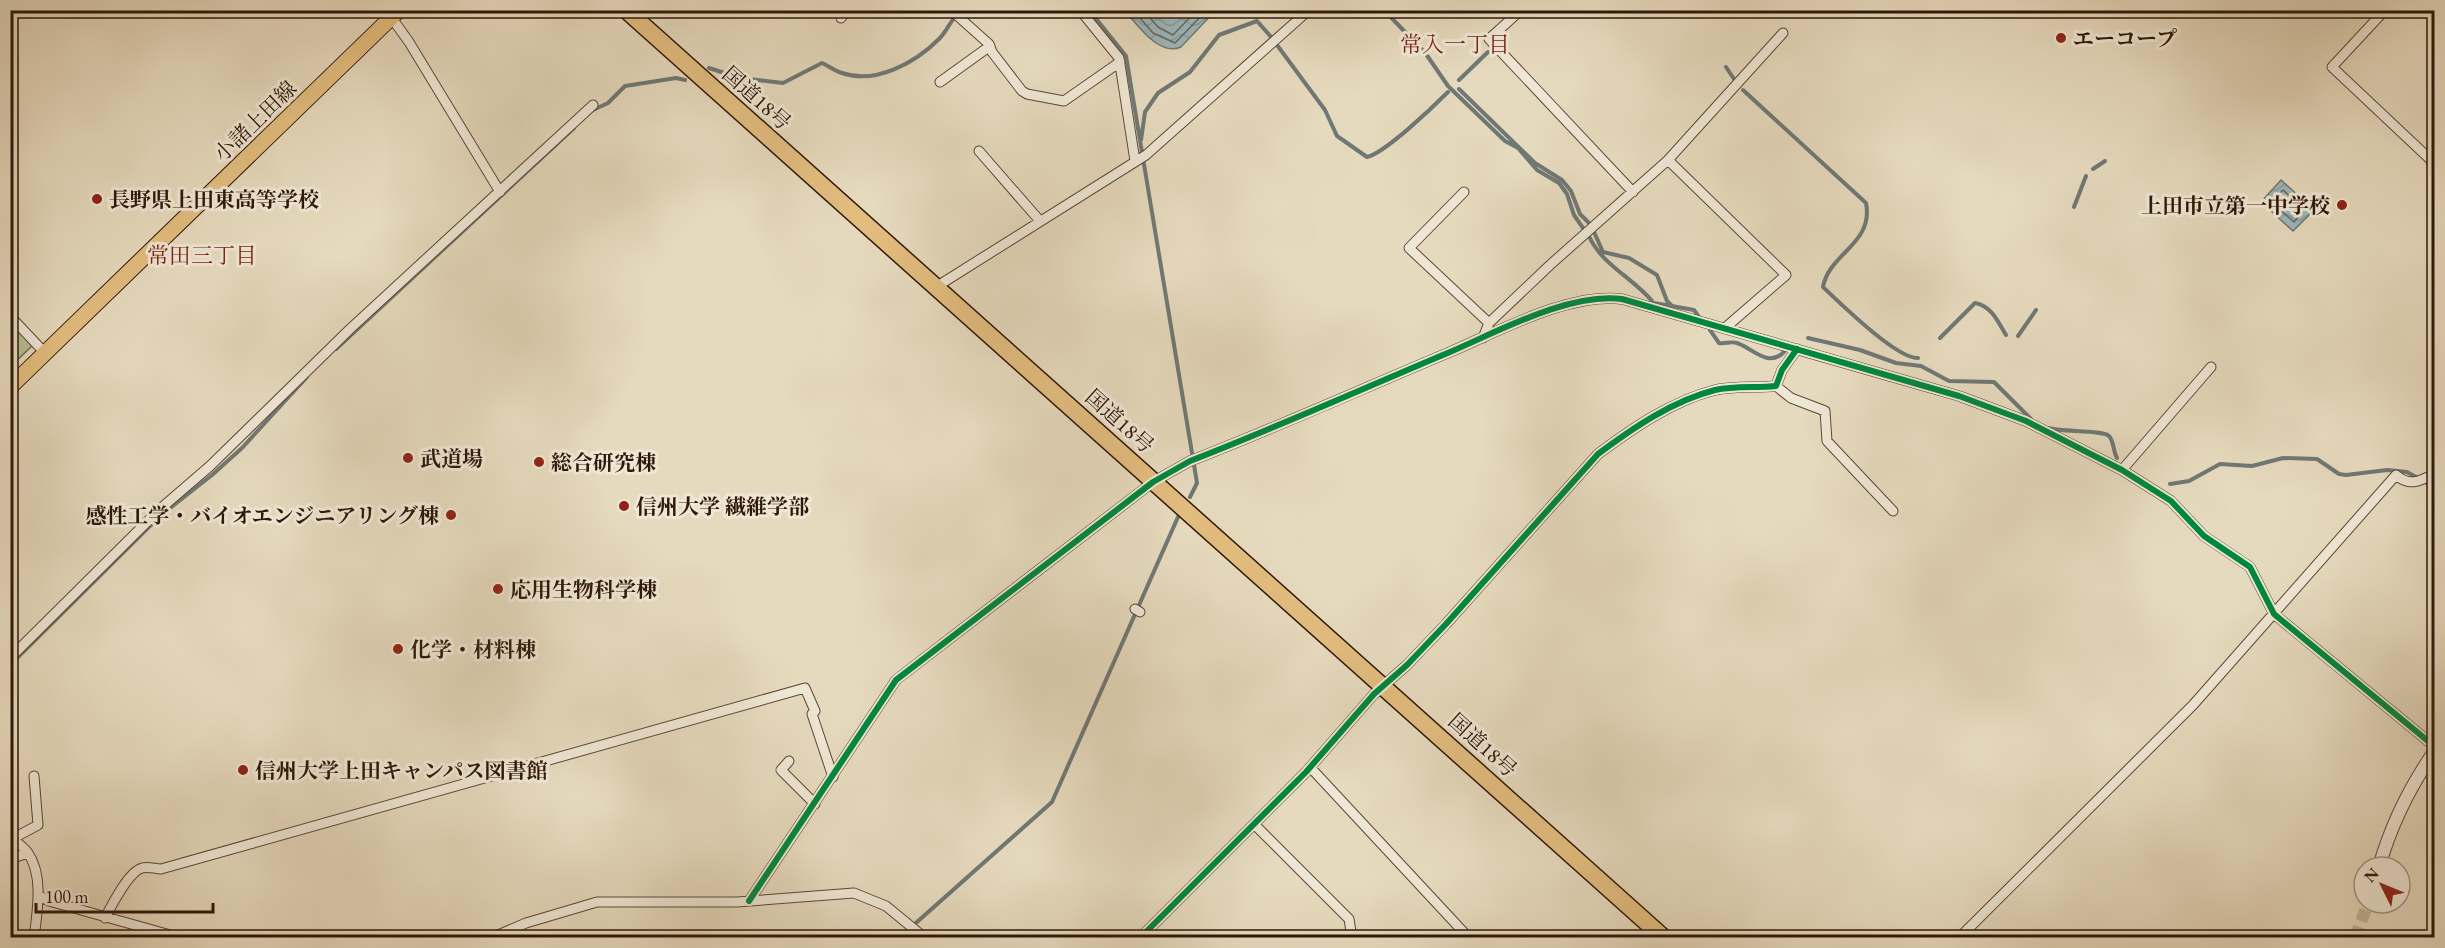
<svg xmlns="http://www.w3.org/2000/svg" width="2445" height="948" viewBox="0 0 2445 948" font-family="'EB Garamond','Noto Serif JP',serif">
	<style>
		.grass { fill: #b2c093; stroke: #706c4e; stroke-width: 1.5 }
		.water { fill: url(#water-waves); stroke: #707875; stroke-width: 1.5 }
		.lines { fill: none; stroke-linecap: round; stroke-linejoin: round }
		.shore { stroke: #656862; stroke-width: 1.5 }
		.stream { stroke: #707875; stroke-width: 4 }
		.tertiary-tunnel { stroke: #c1b39a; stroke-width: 12; stroke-dasharray: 12 6; stroke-linecap: butt }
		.minor-casing { stroke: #5c4836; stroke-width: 11 }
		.tertiary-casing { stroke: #5c4836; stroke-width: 14 }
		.primary-casing { stroke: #2e1708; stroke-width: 17 }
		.trunk-casing { stroke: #2e1708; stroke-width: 19 }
		.minor { stroke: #efe7d5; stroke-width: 9 }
		.tertiary { stroke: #efe7d5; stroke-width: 12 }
		.primary { stroke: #e3bd7f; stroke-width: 15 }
		.trunk { stroke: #e3bd7f; stroke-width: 16 }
		.cycleway-casing { stroke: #efe7d5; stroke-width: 10 }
		.cycleway { stroke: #00873e; stroke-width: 6 }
		.poi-dot { fill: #8f2418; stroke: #efe7d5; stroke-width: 2 }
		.labels { text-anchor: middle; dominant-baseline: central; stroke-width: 6; stroke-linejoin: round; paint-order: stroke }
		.poi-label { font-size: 21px; font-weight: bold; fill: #2e1708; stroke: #efe7d5; text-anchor: start }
		.street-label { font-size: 21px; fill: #2e1708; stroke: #efe7d5 }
		.neighbourhood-label { font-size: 22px; fill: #7a1f14; stroke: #efe7d5 }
	</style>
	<defs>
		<pattern id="water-waves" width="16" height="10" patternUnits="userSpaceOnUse" patternTransform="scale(1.5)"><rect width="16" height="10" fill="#9cb8bd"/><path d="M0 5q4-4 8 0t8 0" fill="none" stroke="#879da1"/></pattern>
	</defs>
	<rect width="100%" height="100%" fill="#e6dabe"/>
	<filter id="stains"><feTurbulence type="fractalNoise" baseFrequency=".00333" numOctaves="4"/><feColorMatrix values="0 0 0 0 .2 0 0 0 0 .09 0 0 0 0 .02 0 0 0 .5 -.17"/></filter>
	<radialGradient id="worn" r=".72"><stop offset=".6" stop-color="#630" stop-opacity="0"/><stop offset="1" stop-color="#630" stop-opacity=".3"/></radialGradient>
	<path class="grass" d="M 11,321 L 33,345 L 11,366 Z"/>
	<path class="water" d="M 1125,11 L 1215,11 L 1181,47 C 1159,57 1137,24 1125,11 Z
		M 2281,180 L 2314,210 L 2293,231 L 2261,202 Z"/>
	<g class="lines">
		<path class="shore" d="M 1133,10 L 1153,33 L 1175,43 L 1207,10
			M 1143,10 L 1158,27 L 1173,35 L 1197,10
			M 2283,190 L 2304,209 L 2294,222 L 2271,202 Z"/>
		<path class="stream" d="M 1089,10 L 1126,56 L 1197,483 L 1190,497
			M 1384,10 L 1426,54 L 1448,86 L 1505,141 L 1518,148 L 1537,170 L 1559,183 L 1567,194 L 1574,215 L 1583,228
			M 1277,45 L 1325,110 L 1337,136 L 1367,157 C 1385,153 1433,107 1448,92
			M 1726,67 L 1736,82
			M 709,68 L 740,78 L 783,83 L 822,63 C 829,66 835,71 842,73 C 876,85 916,62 939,39 C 948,30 951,18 962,10
			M 1459,80 L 1488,52
			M 1459,89 L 1535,163 L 1562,180 L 1571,191 L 1580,214 L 1588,222
			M 1743,90 L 1866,203 C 1874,244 1829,253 1823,287 C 1841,304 1897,359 1918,358
			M 593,110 L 608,103 L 625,86 L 676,78 L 685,80
			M 1141,140 L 1145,112 L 1158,93 L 1190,72 L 1219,35 L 1257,21 L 1272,38
			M 2093,169 L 2105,161
			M 2074,207 L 2086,176
			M 1594,232 L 1603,252 L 1629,258 L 1657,275 L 1667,301 L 1672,306 L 1694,310 L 1699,317
			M 1589,236 C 1601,264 1633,278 1652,301
			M 1653,303 L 1673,306
			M 1710,330 L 1719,343 C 1725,344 1731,341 1737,343 C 1754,349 1768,368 1784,352
			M 2018,336 L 2036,310
			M 1808,338 L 1860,350 L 1896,363 L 1921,366 L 1949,381 L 1994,382 L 2031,419
			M 1940,338 L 1975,303 C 1992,306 1998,322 2006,335
			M 336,349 L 574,128
			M 2048,428 C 2061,432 2104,430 2109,436 C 2114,441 2113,451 2117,458
			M 2170,484 L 2189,481 L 2220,464 L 2252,466 L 2283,458 L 2317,459 L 2339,474 L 2346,475 L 2387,470 L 2407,472 L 2434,487
			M 10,665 L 160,516 L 212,475 L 242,448 L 307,377
			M 899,938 L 1052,802 L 1178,517"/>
		<path class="tertiary-tunnel" d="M 2355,938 L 2368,903"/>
		<defs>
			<path id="minor" d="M 386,10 L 409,42 L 500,192
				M 951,10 L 989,44 L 992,52 L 1022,91 L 1027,94 L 1064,101 L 1120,62
				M 1080,10 L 1119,58 L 1135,161
				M 1521,10 L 1489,39 L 1633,192
				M 2385,10 L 2332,67 L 2434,163
				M 841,18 L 847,10
				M 940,82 L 990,46
				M 979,151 L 1040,221
				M 1668,160 L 1786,275 L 1725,328
				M 1464,192 L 1409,248 L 1489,323
				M 936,287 L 1146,155 L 1309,10
				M 10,316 L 45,353
				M 1483,338 L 1489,323 L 1550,265 L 1668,160 L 1783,33
				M 1776,386 L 1791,398 L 1825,411 L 1827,441 L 1893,511
				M 2122,470 L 2211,367
				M 1135,609 L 1140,612
				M 10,658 L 159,510 L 210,466 L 350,329 L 593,105
				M 789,761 L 781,770 L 815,804
				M 1310,767 L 1469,938
				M 1254,824 L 1349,919 L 1352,938
				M 10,837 C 16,842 24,847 28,853 C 44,876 37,913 34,938
				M 12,839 L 38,825 L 34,776
				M 10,859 L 28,853
				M 38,895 L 49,901 L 181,938
				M 749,901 L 896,680 L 1153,482 L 1190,461 C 1278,427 1364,388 1450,352 C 1499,331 1570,292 1622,299 L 1959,396 L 2026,421 L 2122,470 L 2171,501 L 2204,536 L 2250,567 L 2274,614 L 2434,746
				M 105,918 C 112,905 128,872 142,868 C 148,866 155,869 161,869 L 805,688 L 815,711 L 812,714 L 833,777
				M 10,937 L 17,938
				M 491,938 L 526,923 L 597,902 L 737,902 L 854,893 L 886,906 L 925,938
				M 1140,938 L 1306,772 L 1374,694 L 1407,665 L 1446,624 L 1598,454 C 1633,428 1672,401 1715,390 C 1734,386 1757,388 1776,386 L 1782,370 L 1797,349
				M 1959,938 L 2193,705 L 2396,475 C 2410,487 2420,481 2434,474"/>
			<path id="tertiary" d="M 2379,867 C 2391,825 2409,788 2434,752"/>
			<path id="primary" d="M 10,387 L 399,10"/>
			<path id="trunk" d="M 626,10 L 1664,938"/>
		</defs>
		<use href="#minor" class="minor-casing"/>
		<use href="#tertiary" class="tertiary-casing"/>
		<use href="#primary" class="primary-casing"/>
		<use href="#trunk" class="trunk-casing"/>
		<use href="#minor" class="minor"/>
		<use href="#tertiary" class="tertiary"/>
		<use href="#primary" class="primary"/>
		<use href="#trunk" class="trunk"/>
		<defs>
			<path id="cycleway" d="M 749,901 L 896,680 L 1153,482 L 1190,461 C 1278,427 1364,388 1450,352 C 1499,331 1570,292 1622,299 L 1959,396 L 2026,421 L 2122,470 L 2171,501 L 2204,536 L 2250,567 L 2274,614 L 2434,746
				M 1140,938 L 1306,772 L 1374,694 L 1407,665 L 1446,624 L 1598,454 C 1633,428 1672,401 1715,390 C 1734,386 1757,388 1776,386 L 1782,370 L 1797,349"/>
		</defs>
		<use href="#cycleway" class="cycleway-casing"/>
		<use href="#cycleway" class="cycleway"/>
	</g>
	<g class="poi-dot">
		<circle cx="2061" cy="38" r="6"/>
		<circle cx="97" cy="199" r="6"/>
		<circle cx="2342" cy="205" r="6"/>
		<circle cx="408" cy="458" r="6"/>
		<circle cx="539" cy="462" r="6"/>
		<circle cx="624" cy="506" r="6"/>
		<circle cx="451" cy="515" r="6"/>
		<circle cx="498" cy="589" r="6"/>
		<circle cx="398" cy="649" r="6"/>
		<circle cx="243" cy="770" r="6"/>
	</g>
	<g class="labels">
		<g class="poi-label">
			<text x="2073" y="38">エーコープ</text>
			<text x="109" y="199">長野県上田東高等学校</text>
			<text x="2330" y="205" text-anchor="end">上田市立第一中学校</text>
			<text x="420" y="458">武道場</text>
			<text x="551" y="462">総合研究棟</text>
			<text x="636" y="506">信州大学 繊維学部</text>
			<text x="439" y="515" text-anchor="end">感性工学・バイオエンジニアリング棟</text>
			<text x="510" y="589">応用生物科学棟</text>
			<text x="410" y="649">化学・材料棟</text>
			<text x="255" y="770">信州大学上田キャンパス図書館</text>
		</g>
		<g class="street-label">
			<text transform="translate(757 98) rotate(42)">国道18号</text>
			<text transform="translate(255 121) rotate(-44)">小諸上田線</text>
			<text transform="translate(1120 421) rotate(42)">国道18号</text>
			<text transform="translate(1483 745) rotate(42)">国道18号</text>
		</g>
		<g class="neighbourhood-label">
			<text x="1455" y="44">常入一丁目</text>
			<text x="202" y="255">常田三丁目</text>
		</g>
	</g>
	<rect width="2445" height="948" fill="none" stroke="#e6dabe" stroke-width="36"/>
	<rect x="12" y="12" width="2421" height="924" fill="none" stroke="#2e1708" stroke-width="3"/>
	<rect x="18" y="18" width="2409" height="912" fill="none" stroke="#2e1708" stroke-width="1.5"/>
	<g transform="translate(2382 885) rotate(313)"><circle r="28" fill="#efe7d5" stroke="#a29483" stroke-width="1.5"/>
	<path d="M0-4.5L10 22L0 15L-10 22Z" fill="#8f2418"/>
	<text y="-9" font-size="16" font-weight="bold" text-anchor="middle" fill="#2e1708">N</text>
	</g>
	<path d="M36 903v9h177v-9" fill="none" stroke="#2e1708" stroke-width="3"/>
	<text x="45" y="903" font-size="18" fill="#2e1708" stroke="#efe7d5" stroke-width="4.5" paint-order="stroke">100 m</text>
	<rect width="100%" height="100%" filter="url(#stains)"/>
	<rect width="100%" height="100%" fill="url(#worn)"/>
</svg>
